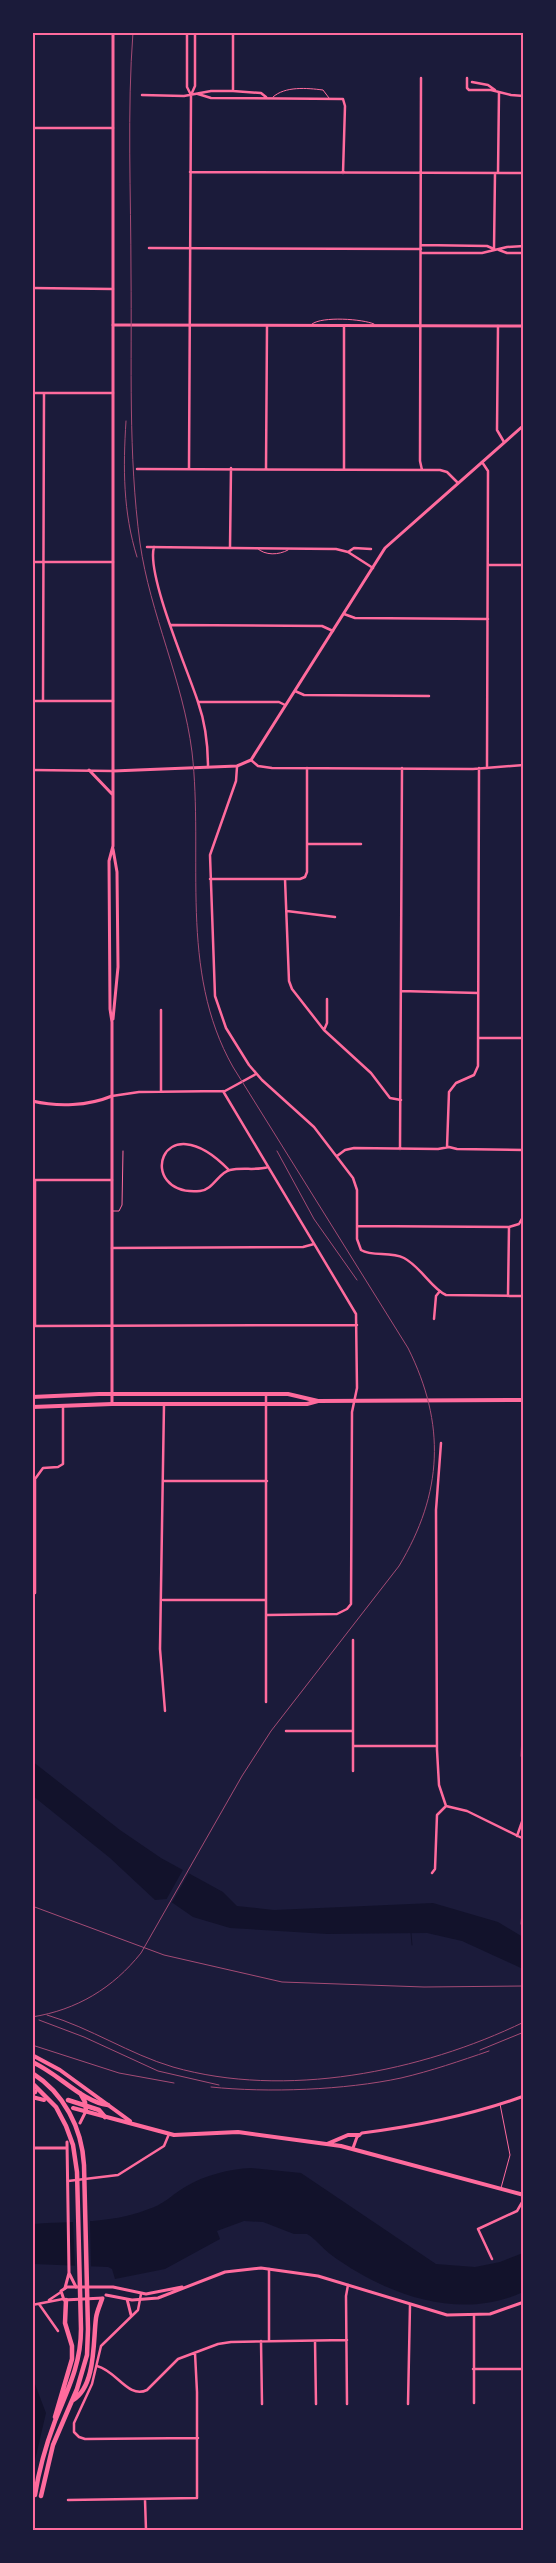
<svg xmlns="http://www.w3.org/2000/svg" width="556" height="2563" viewBox="0 0 556 2563" font-family="'Fira Sans Condensed',sans-serif">
	<style>
		.water { fill: #12122b }
		.pier { fill: #1b1b3a }
		.lines { fill: none; stroke-linecap: round; stroke-linejoin: round }
		.stream { stroke: #12122b; stroke-width: 1 }
		.service { stroke: #ff6b9d; stroke-width: 1 }
		.minor { stroke: #ff6b9d; stroke-width: 2.5 }
		.tertiary { stroke: #ff6b9d; stroke-width: 3 }
		.secondary { stroke: #ff6b9d; stroke-width: 3 }
		.trunk { stroke: #ff6b9d; stroke-width: 4 }
		.motorway { stroke: #ff6b9d; stroke-width: 4.5 }
		.rail { stroke: #a44b75; stroke-width: 1 }
		.neatline { fill: none; stroke: #ff6b9d; stroke-width: 2 }
	</style>
	<rect width="100%" height="100%" fill="#1b1b3a"/>
	<path class="water" d="M 32,1761 L 120,1830 L 161,1858 L 223,1892 L 237,1906 L 274,1910 L 433,1903 L 498,1922 L 523,1937 L 523,1969 L 462,1941 L 427,1933 L 327,1934 L 230,1928 L 193,1917 L 167,1899 L 155,1900 L 110,1858 L 33,1796 Z
		M 251,2168 L 301,2173 L 436,2264 L 475,2267 L 500,2262 L 523,2253 L 523,2292 C 459,2322 384,2294 330,2254 C 322,2248 316,2239 307,2234 L 294,2234 L 263,2222 L 244,2221 L 217,2231 L 220,2239 L 165,2269 L 115,2279 L 112,2269 L 108,2267 L 33,2264 L 33,2224 C 71,2221 109,2224 146,2210 C 165,2204 170,2196 185,2187 C 205,2175 229,2169 251,2168 Z
		M 33,2379 L 46,2413 L 33,2469 Z"/>
	<path class="pier" d="M 184,1868 L 190,1871 L 170,1906 L 165,1902 Z
		M 73,2219 L 90,2220 L 91,2269 L 75,2269 Z"/>
	<g class="lines">
		<path class="stream" d="M 411,1933 L 412,1945"/>
		<path class="service" d="M 273,97 C 285,86 307,88 323,90 L 329,98
			M 312,324 C 322,316 363,319 374,324
			M 257,548 C 265,556 279,555 288,550
			M 113,1211 L 119,1211 L 122,1205 L 123,1151
			M 500,2104 L 510,2155 L 501,2188"/>
		<path class="minor" d="M 187,32 L 187,87 L 191,95 L 189,468
			M 233,32 L 233,91
			M 421,78 L 420,461 L 422,470
			M 467,78 L 467,88 L 469,90 L 491,90 L 511,95 L 524,96
			M 472,82 L 488,85 L 495,90
			M 198,94 L 211,98 L 343,99 L 345,106 L 343,173
			M 142,95 L 184,96 L 211,91 L 233,91 L 261,93 L 266,97
			M 191,95 L 195,86 L 195,32
			M 32,128 L 113,128
			M 190,172 L 524,173
			M 498,173 L 499,92
			M 421,245 L 487,246 L 494,249
			M 149,248 L 421,249
			M 494,249 L 495,173
			M 499,250 L 507,253 L 524,253
			M 421,253 L 482,253 L 507,247 L 524,246
			M 32,288 L 113,289
			M 498,326 L 497,430 L 504,442
			M 32,393 L 113,393
			M 482,462 L 488,471 L 487,766
			M 137,469 L 440,470 L 447,472 L 458,483
			M 266,469 L 267,326
			M 344,469 L 344,327
			M 147,547 L 336,549 L 348,552 L 373,568
			M 154,547 C 146,574 188,671 198,702 C 205,722 208,746 208,767
			M 230,548 L 231,468
			M 348,552 L 354,548 L 371,549
			M 32,562 L 113,562
			M 489,565 L 524,565
			M 344,614 L 355,618 L 488,619
			M 171,625 L 322,626 L 333,631
			M 295,691 L 304,695 L 429,696
			M 32,701 L 113,701
			M 43,701 L 44,393
			M 199,702 L 279,702 L 285,705
			M 251,760 L 258,766 L 272,768 L 473,769 L 524,765
			M 237,767 L 236,781 L 210,855 L 215,996 L 226,1028 L 249,1065 L 262,1080 L 314,1127 L 353,1178 L 357,1190 L 357,1239 L 361,1250 C 373,1257 390,1251 404,1258 C 421,1267 432,1289 446,1295 L 524,1296
			M 32,770 L 113,771
			M 307,844 L 361,844
			M 210,879 L 300,879 L 305,877 L 307,872 L 307,768
			M 285,879 L 289,981 L 292,989 L 324,1030 L 371,1073 L 390,1098 L 401,1100
			M 287,911 L 335,917
			M 401,991 L 478,993
			M 161,1010 L 161,1091
			M 324,1030 L 327,1023 L 327,999
			M 478,1038 L 524,1038
			M 223,1091 L 356,1314 L 357,1388 L 352,1412 L 351,1604 L 347,1609 L 337,1614 L 267,1615
			M 112,1096 L 139,1092 L 225,1091 L 256,1074
			M 447,1147 L 449,1092 L 456,1083 L 474,1075 L 478,1066 L 479,768
			M 400,1149 L 402,768
			M 337,1156 L 345,1150 L 354,1148 L 438,1149 L 449,1147 L 457,1149 L 524,1150
			M 229,1170 C 160,1099 134,1197 200,1191 C 213,1190 219,1172 230,1170 C 243,1167 256,1171 268,1167
			M 32,1180 L 112,1180
			M 357,1226 L 509,1227
			M 112,1248 L 303,1247 L 314,1244
			M 508,1296 L 509,1227 L 519,1224 L 524,1215
			M 434,1319 L 436,1296 L 440,1291
			M 32,1326 L 357,1325
			M 35,1326 L 35,1180
			M 164,1404 L 160,1649 L 165,1711
			M 441,1443 L 436,1510 L 437,1750 L 439,1785 L 446,1806
			M 164,1481 L 267,1481
			M 524,1493 L 524,1509
			M 32,1593 L 35,1593 L 35,1479 L 43,1468 L 58,1467 L 63,1464 L 63,1406
			M 163,1600 L 266,1600
			M 524,1601 L 524,1660
			M 353,1640 L 353,1771
			M 524,1671 L 522,1756 L 524,1764
			M 266,1702 L 266,1394
			M 286,1731 L 353,1731
			M 353,1746 L 437,1746
			M 446,1806 L 467,1811 L 524,1839
			M 517,1836 L 523,1819 L 524,1772
			M 432,1873 L 435,1869 L 437,1815 L 446,1806
			M 522,1924 L 524,1874
			M 68,2181 L 118,2175 L 164,2146 L 169,2134
			M 492,2259 L 478,2229 L 517,2211 L 524,2199
			M 141,2294 L 138,2310 L 101,2346 L 92,2384 L 74,2423 L 74,2432 L 79,2437 L 85,2439 L 198,2438
			M 49,2300 L 61,2292
			M 39,2304 L 58,2331
			M 32,2305 L 63,2299
			M 261,2341 L 262,2404
			M 269,2341 L 269,2269
			M 315,2341 L 316,2404
			M 97,2366 C 117,2371 128,2399 147,2390 L 178,2359 L 218,2344 L 231,2342 L 347,2340
			M 473,2369 L 524,2369
			M 474,2403 L 474,2316
			M 347,2404 L 346,2296 L 348,2285
			M 408,2404 L 410,2305
			M 68,2500 L 197,2498 L 197,2392 L 195,2353
			M 145,2500 L 146,2530"/>
		<path class="tertiary" d="M 113,325 L 524,326
			M 32,1101 C 58,1107 88,1106 112,1096
			M 80,2123 L 86,2111
			M 32,2148 L 66,2148
			M 69,2273 L 76,2287
			M 65,2288 L 69,2273 L 67,2142"/>
		<path class="secondary" d="M 89,770 L 112,794
			M 113,771 L 237,766 L 251,760 L 385,548 L 524,425
			M 113,1019 L 118,967 L 117,872 L 113,849
			M 112,1404 L 112,1022 L 110,1009 L 109,861 L 113,846 L 113,32
			M 353,2148 L 357,2137 L 362,2133 C 417,2126 472,2115 524,2096
			M 106,2295 L 132,2300 L 158,2298 L 225,2272 L 261,2268 L 318,2276 L 447,2315 L 490,2314 L 524,2302
			M 103,2298 L 64,2300 L 61,2291 L 67,2287 L 113,2287 L 146,2294 L 182,2287
			M 127,2299 L 131,2315"/>
		<path class="trunk" d="M 32,1397 L 99,1394 L 288,1394 L 318,1401
			M 32,1407 L 112,1404 L 307,1404 L 318,1401 L 524,1400
			M 32,2055 L 60,2070 L 130,2121
			M 32,2097 L 44,2100
			M 73,2108 L 174,2135 L 238,2132 L 341,2146 L 524,2195
			M 327,2144 L 348,2135 L 359,2135"/>
		<path class="motorway" d="M 32,2062 C 58,2073 82,2102 108,2105
			M 32,2073 C 64,2093 82,2128 84,2165 L 88,2329 L 87,2355 L 77,2389 L 53,2445 L 41,2496
			M 32,2083 L 56,2107 L 66,2126 L 73,2145 L 77,2172 L 81,2329 C 81,2364 68,2389 55,2421 C 46,2445 39,2469 35,2495
			M 32,2091 L 35,2092
			M 80,2093 L 85,2102 L 86,2111
			M 68,2100 L 99,2110 L 105,2117
			M 73,2400 C 96,2386 93,2341 96,2318 C 97,2311 100,2305 102,2299
			M 55,2417 L 72,2359 L 72,2346 L 65,2323 L 66,2300"/>
		<path class="rail" d="M 126,421 C 123,468 123,512 137,557
			M 277,1151 L 314,1219 L 357,1280
			M 32,1906 L 164,1955 L 282,1982 L 424,1987 L 524,1986
			M 47,2015 C 91,2028 129,2054 173,2067 C 285,2099 421,2072 524,2022
			M 32,2017 C 77,2010 113,1988 141,1953 L 242,1776 L 271,1731 L 399,1566 C 443,1493 446,1424 408,1348 L 233,1067 C 178,970 204,857 192,752 C 183,680 150,614 140,543 C 128,454 132,364 131,275 C 131,195 127,111 133,32
			M 39,2020 L 84,2037 L 158,2071 L 219,2085
			M 32,2045 L 119,2073 L 174,2083
			M 480,2050 L 524,2032
			M 211,2087 C 268,2093 345,2090 401,2078 C 431,2071 460,2061 489,2051"/>
	</g>
	<rect width="556" height="2563" fill="none" stroke="#1b1b3a" stroke-width="68"/>
	<rect x="34" y="34" width="488" height="2495" class="neatline"/>
</svg>
